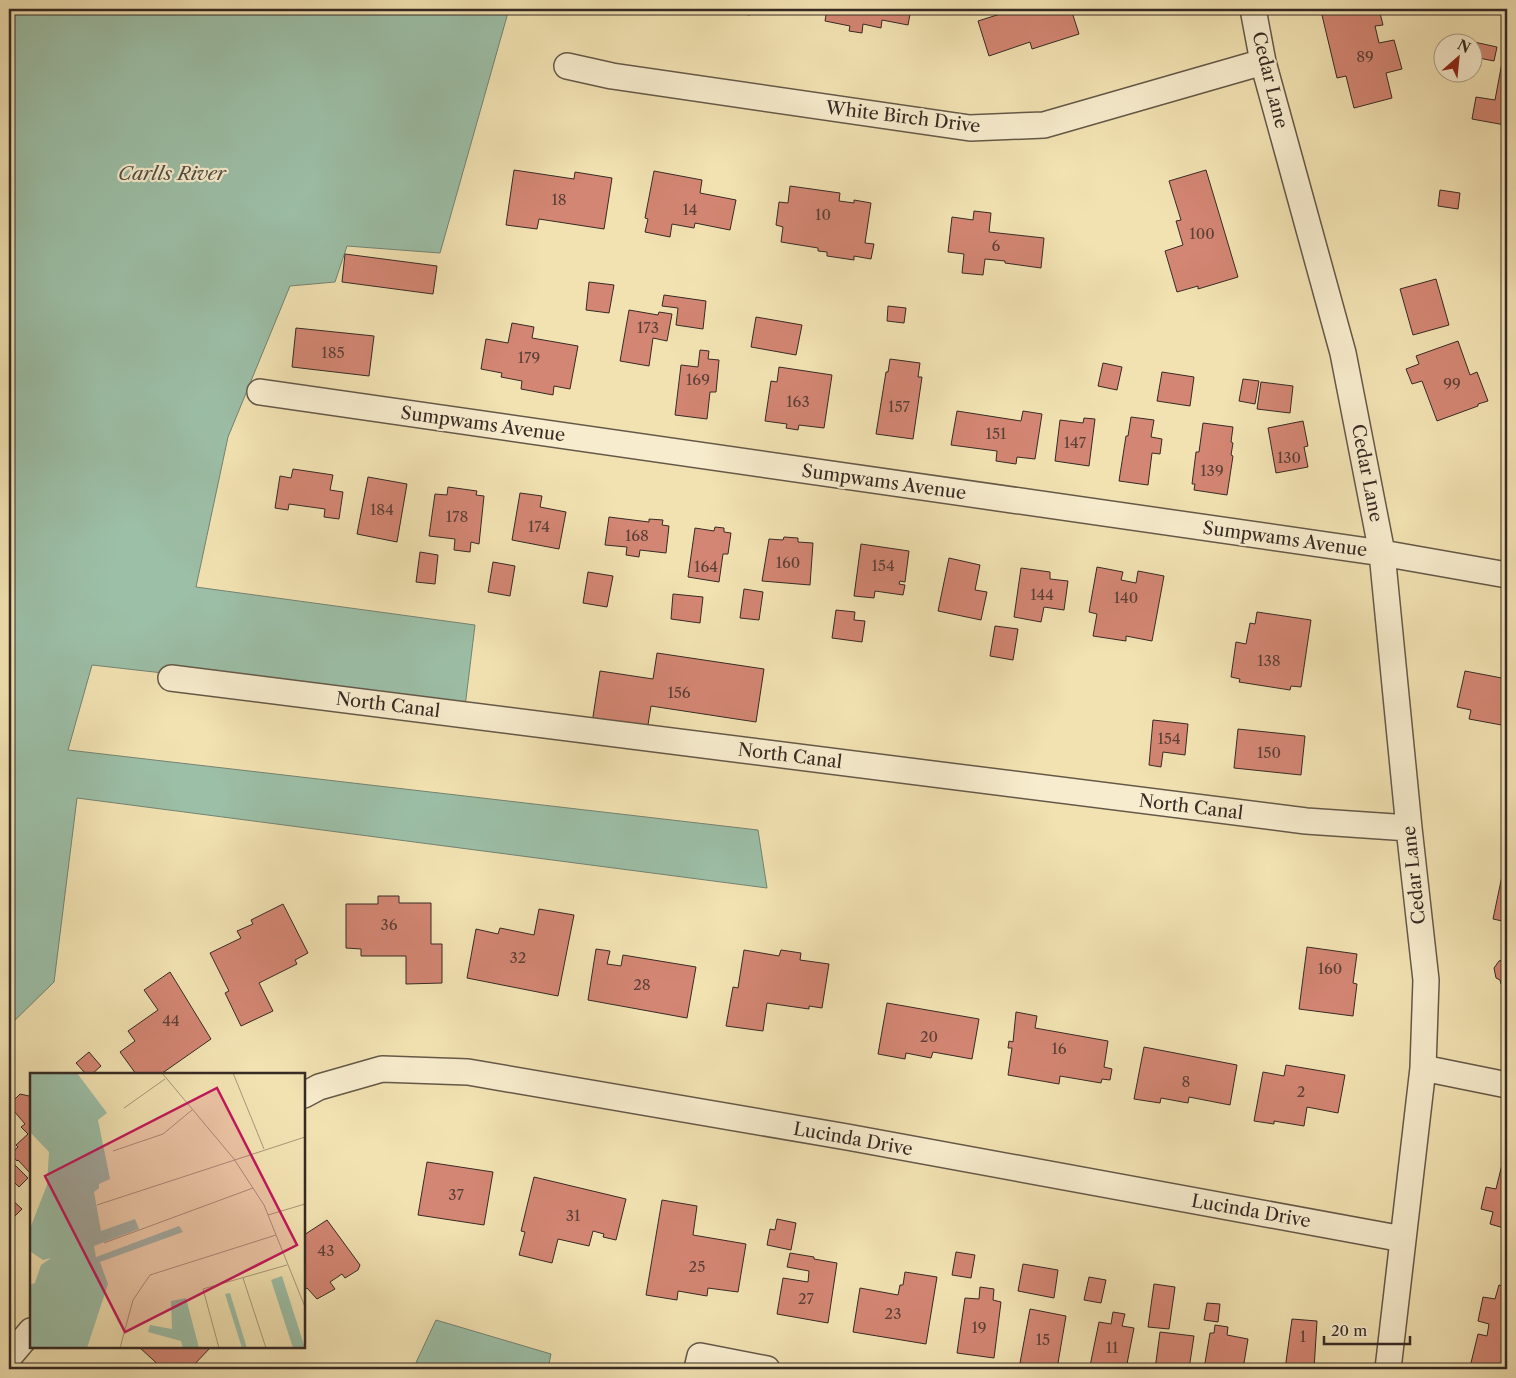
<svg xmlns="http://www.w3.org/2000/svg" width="1516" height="1378" viewBox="0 0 1516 1378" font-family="'Libre Caslon Text',serif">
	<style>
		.water { fill: #9cbfa7; stroke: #738373 }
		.building { fill: #d38673; stroke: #362a24 }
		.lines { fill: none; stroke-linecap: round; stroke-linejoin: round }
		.minor-casing { stroke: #655848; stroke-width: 28 }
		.minor { stroke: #f7eccd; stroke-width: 25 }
		.labels { text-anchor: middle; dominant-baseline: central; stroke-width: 4.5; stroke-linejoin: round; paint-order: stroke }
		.number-label { font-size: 15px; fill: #5d4138 }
		.street-label { font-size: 18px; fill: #362a24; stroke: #f7eccd }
		.water-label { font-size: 19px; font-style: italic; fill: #504f45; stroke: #f7eccd }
		.inset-road { fill: none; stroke: #a79879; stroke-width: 1 }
		.view { fill: #c2185b; fill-opacity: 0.15; stroke: #c2185b; stroke-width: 2.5 }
		.inset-edge { fill: none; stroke: #362a24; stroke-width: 2.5 }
	</style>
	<rect width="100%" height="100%" fill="#f2e2b2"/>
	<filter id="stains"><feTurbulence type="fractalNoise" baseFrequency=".004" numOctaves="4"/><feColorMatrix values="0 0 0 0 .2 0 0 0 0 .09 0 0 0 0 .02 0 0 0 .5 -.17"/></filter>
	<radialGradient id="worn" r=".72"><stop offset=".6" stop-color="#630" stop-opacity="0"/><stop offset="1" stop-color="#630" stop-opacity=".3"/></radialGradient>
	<path class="water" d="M 17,9 L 509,9 L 440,253 L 347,246 L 335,282 L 290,286 L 228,437 L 196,587 L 475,625 L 465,707 L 92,665 L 68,750 L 758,830 L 767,888 L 77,798 L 54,982 L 9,1026 L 9,23 Z
		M 436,1320 L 551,1354 L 548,1369 L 413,1369 Z"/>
	<path class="building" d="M 708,9 L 751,9 L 750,15 Z
		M 827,9 L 911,9 L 908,25 L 882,20 L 881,28 L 863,24 L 862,33 L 849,31 L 850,26 L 825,21 Z
		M 1016,9 L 1071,9 L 1079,34 L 1032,49 L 1030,42 L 989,56 L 978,21 Z
		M 1345,9 L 1379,9 L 1383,25 L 1375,26 L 1379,43 L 1394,40 L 1402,69 L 1386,73 L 1392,98 L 1354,108 L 1346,76 L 1337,78 L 1321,11 L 1330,10 L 1331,12 Z
		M 1474,42 L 1497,47 L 1494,61 L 1474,57 Z
		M 1504,52 L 1507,52 L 1507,114 L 1505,125 L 1472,119 L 1476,97 L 1495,100 Z
		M 514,170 L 574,179 L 575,172 L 612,178 L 604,229 L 539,219 L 537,229 L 506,225 Z
		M 1206,170 L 1238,277 L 1198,289 L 1198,286 L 1177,292 L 1165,251 L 1183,245 L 1176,221 L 1181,220 L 1169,181 Z
		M 654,171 L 702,180 L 700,193 L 736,200 L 730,230 L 695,223 L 694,228 L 672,224 L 670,237 L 645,232 L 648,219 L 645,218 Z
		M 790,186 L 840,193 L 839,201 L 854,203 L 854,200 L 871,203 L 865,243 L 874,244 L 871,259 L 854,256 L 854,260 L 827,256 L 827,252 L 818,251 L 818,248 L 781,242 L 783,227 L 776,225 L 779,202 L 788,203 Z
		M 1440,190 L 1460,193 L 1458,209 L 1438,206 Z
		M 974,211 L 991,213 L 989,232 L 1044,238 L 1041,268 L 1005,263 L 1005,261 L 985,259 L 983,275 L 962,273 L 964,254 L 948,252 L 952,217 L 973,220 Z
		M 345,254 L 437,266 L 433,294 L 342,282 Z
		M 1436,279 L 1449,325 L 1413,335 L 1400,289 Z
		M 589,282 L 614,285 L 609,313 L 586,310 Z
		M 664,295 L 706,301 L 703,329 L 676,325 L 678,308 L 662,306 Z
		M 888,306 L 906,308 L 904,323 L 887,321 Z
		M 629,310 L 658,315 L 659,312 L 672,314 L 667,341 L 653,338 L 649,366 L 620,361 Z
		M 756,317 L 802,325 L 796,355 L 751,347 Z
		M 512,323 L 534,327 L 532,338 L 578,346 L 570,389 L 554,386 L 553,395 L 521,389 L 522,381 L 501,377 L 502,373 L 481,369 L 486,339 L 508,343 Z
		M 296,328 L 374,336 L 369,376 L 292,367 Z
		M 1458,341 L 1470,375 L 1477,372 L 1488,401 L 1478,404 L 1478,406 L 1437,421 L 1422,381 L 1412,384 L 1406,369 L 1419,364 L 1416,356 Z
		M 700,350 L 709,351 L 708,359 L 719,360 L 716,392 L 710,392 L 707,419 L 675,415 L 681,365 L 698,367 Z
		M 890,359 L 920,363 L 918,377 L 922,377 L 913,439 L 876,434 L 886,372 L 888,372 Z
		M 1103,363 L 1122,367 L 1117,390 L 1098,386 Z
		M 779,367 L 832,375 L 824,428 L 799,425 L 798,430 L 786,428 L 787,424 L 765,421 L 771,381 L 777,382 Z
		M 1162,372 L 1194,377 L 1190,406 L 1157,401 Z
		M 1243,379 L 1259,381 L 1255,404 L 1239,401 Z
		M 1261,382 L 1293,386 L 1290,413 L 1257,409 Z
		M 957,411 L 1021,421 L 1023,411 L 1042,414 L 1035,459 L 1017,457 L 1016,464 L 996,461 L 997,451 L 951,445 Z
		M 1131,417 L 1154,420 L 1151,437 L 1162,439 L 1160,454 L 1152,453 L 1148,485 L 1119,481 L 1126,436 L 1128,436 Z
		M 1084,418 L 1095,419 L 1089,466 L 1055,461 L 1060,420 L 1083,423 Z
		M 1303,421 L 1308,446 L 1304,447 L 1308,467 L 1276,473 L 1268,428 Z
		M 1203,423 L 1233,427 L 1231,442 L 1233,443 L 1231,455 L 1233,456 L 1227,495 L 1194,490 L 1195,484 L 1192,484 L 1196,452 L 1199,452 Z
		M 293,469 L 333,475 L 330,490 L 343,492 L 339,519 L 324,517 L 325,509 L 289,504 L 288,510 L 275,508 L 280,476 L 291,478 Z
		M 368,477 L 407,484 L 397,542 L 357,534 Z
		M 448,487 L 477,491 L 476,495 L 484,496 L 479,544 L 471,542 L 470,552 L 454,550 L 455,539 L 429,536 L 435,494 L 447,495 Z
		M 520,493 L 542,496 L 540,507 L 566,512 L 559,549 L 512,540 Z
		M 609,517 L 649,522 L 649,519 L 663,520 L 662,525 L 669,526 L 666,553 L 640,550 L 639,557 L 626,555 L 627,547 L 605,545 Z
		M 715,527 L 724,528 L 724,532 L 731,533 L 728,554 L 723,554 L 719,582 L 688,577 L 695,528 L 714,531 Z
		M 784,537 L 798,538 L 798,542 L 813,543 L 810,585 L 762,581 L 769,539 L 783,540 Z
		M 861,544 L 909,551 L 905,582 L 900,581 L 899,584 L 905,585 L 903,595 L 875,591 L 874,598 L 854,596 Z
		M 420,552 L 438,555 L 435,584 L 416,582 Z
		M 949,558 L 980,565 L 975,590 L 987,592 L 981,620 L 938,611 Z
		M 493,562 L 515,566 L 510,596 L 488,592 Z
		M 1097,567 L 1123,572 L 1121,580 L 1136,583 L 1138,571 L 1164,576 L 1152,641 L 1126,636 L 1126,641 L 1093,636 L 1097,614 L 1089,612 Z
		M 1021,568 L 1050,572 L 1050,579 L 1068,581 L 1064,610 L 1044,607 L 1041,622 L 1014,617 Z
		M 588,572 L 613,576 L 607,607 L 583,603 Z
		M 744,589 L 763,592 L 759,620 L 740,618 Z
		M 673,594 L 703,597 L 700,623 L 671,619 Z
		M 836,610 L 855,612 L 854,620 L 865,621 L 862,642 L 832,638 Z
		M 1257,612 L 1311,620 L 1301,687 L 1291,686 L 1290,690 L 1239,682 L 1240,679 L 1231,677 L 1236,642 L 1246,644 L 1250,623 L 1255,624 Z
		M 995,626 L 1018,629 L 1013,660 L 990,656 Z
		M 657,653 L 764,669 L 756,722 L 651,706 L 647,731 L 592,723 L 600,671 L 653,679 Z
		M 1465,671 L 1507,679 L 1507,726 L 1469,719 L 1471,710 L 1457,707 Z
		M 1153,720 L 1188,724 L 1185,755 L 1163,752 L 1161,767 L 1149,765 Z
		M 1238,729 L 1305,736 L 1301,775 L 1234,768 Z
		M 1507,852 L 1507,922 L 1493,919 Z
		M 378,896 L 399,896 L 399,903 L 431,903 L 431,944 L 442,944 L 442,983 L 406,984 L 406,956 L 361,956 L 361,949 L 346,948 L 346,904 L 378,904 Z
		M 283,904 L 308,953 L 295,960 L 297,964 L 259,983 L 273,1011 L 241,1026 L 225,993 L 229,991 L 210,953 L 241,938 L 237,931 L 253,924 L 251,920 Z
		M 539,909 L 574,915 L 558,996 L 467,978 L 476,929 L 498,934 L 500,928 L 534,935 Z
		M 1307,947 L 1357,954 L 1353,983 L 1357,984 L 1353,1016 L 1299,1009 Z
		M 596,949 L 610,951 L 607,964 L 621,966 L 623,955 L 696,967 L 687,1018 L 588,1000 Z
		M 744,950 L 779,956 L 781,950 L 801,953 L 800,960 L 829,964 L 822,1008 L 809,1006 L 809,1009 L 767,1003 L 763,1031 L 726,1026 L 733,987 L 738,988 Z
		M 1507,959 L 1507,997 L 1503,997 L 1502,991 L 1507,990 L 1506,986 L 1501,984 L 1500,980 L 1496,978 L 1494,968 L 1499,961 Z
		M 170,972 L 211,1039 L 161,1074 L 136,1074 L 120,1052 L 135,1041 L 128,1031 L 158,1010 L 144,990 Z
		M 887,1003 L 979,1019 L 972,1059 L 933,1052 L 931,1058 L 906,1053 L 905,1059 L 878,1054 Z
		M 1016,1012 L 1037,1016 L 1035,1028 L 1108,1041 L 1104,1067 L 1112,1069 L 1110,1080 L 1102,1079 L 1101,1083 L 1060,1076 L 1059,1084 L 1008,1075 L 1012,1048 L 1008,1048 L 1009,1041 L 1013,1042 Z
		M 1144,1047 L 1237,1065 L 1230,1105 L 1189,1097 L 1188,1103 L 1161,1098 L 1160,1103 L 1134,1099 Z
		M 89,1052 L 101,1066 L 92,1074 L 86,1074 L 76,1063 Z
		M 1286,1065 L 1345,1075 L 1338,1113 L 1307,1107 L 1304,1126 L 1274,1121 L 1274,1124 L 1254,1121 L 1263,1072 L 1284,1076 Z
		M 20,1094 L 29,1096 L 31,1094 L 31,1174 L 18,1160 L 17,1161 L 11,1154 L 18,1147 L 16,1145 L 28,1134 L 21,1127 L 25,1124 L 9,1105 Z
		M 1507,1144 L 1507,1229 L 1490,1224 L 1493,1212 L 1481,1209 L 1486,1187 L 1496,1189 Z
		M 427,1162 L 493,1172 L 484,1225 L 418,1215 Z
		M 9,1163 L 12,1166 L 14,1164 L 28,1178 L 19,1187 L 9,1177 Z
		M 534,1177 L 626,1199 L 616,1240 L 603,1237 L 604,1234 L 593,1231 L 589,1246 L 558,1239 L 552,1263 L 519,1255 L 525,1232 L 521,1231 Z
		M 9,1197 L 22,1209 L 9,1222 Z
		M 662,1200 L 697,1206 L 693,1235 L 746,1244 L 738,1292 L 708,1288 L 707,1296 L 678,1291 L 677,1300 L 646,1295 Z
		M 777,1219 L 796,1223 L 791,1250 L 767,1245 L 770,1229 L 775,1230 Z
		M 327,1220 L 360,1265 L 358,1270 L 345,1278 L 342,1274 L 330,1282 L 335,1289 L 317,1299 L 307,1288 L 304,1290 L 304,1235 Z
		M 956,1252 L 975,1255 L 971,1278 L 952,1275 Z
		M 790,1253 L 814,1257 L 814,1259 L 837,1263 L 828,1323 L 777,1314 L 783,1278 L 808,1282 L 809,1271 L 787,1267 Z
		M 1023,1264 L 1058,1270 L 1054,1298 L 1018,1291 Z
		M 905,1272 L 937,1277 L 926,1344 L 853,1332 L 860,1288 L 898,1295 L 900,1285 L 903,1285 Z
		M 1089,1277 L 1106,1280 L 1101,1303 L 1084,1300 Z
		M 1154,1284 L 1175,1287 L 1169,1329 L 1148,1327 Z
		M 1499,1285 L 1507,1287 L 1507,1369 L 1480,1369 L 1470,1367 L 1478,1334 L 1487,1336 L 1489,1324 L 1478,1321 L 1483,1297 L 1495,1299 Z
		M 980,1287 L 994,1289 L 993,1300 L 1001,1302 L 994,1358 L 957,1353 L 965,1298 L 979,1299 Z
		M 1207,1303 L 1220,1304 L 1218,1322 L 1204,1320 Z
		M 1030,1309 L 1066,1316 L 1057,1369 L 1020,1363 Z
		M 1113,1312 L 1125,1314 L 1122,1326 L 1134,1328 L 1126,1369 L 1106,1369 L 1090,1366 L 1099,1322 L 1111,1324 Z
		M 1292,1319 L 1317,1321 L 1314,1369 L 1285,1369 Z
		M 1215,1325 L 1228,1327 L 1227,1335 L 1248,1339 L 1243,1369 L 1204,1369 L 1210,1333 L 1214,1333 Z
		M 1160,1332 L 1194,1336 L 1189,1369 L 1155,1369 Z
		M 139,1347 L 211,1347 L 190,1369 L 163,1369 Z"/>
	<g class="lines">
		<defs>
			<path id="minor" d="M 1253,9 L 1263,62 L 1343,353 L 1382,553 L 1409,828 L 1426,980 L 1423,1068 L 1388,1369
				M 567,66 L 612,76 L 970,128 L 1044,125 L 1263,62
				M 260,392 L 1382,553 L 1507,575
				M 171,678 L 1306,821 L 1409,828
				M 1423,1068 L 1507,1085
				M 304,1095 L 319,1087 L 382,1069 L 468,1072 L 847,1137 L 1403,1239
				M 9,1357 L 31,1331
				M 697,1369 L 700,1356 L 767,1369"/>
		</defs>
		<use href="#minor" class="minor-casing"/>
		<use href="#minor" class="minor"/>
	</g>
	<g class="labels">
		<g class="number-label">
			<text x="1365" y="56">89</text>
			<text x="559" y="199">18</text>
			<text x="690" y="209">14</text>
			<text x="823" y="214">10</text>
			<text x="1202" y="233">100</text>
			<text x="996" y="245">6</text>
			<text x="648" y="327">173</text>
			<text x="333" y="352">185</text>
			<text x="529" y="357">179</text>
			<text x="698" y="379">169</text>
			<text x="1452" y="383">99</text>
			<text x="798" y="401">163</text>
			<text x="899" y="406">157</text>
			<text x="996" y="433">151</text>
			<text x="1075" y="442">147</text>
			<text x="1289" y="457">130</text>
			<text x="1212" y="470">139</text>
			<text x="382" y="509">184</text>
			<text x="457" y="516">178</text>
			<text x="539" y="526">174</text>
			<text x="637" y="535">168</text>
			<text x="788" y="562">160</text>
			<text x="883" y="565">154</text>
			<text x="706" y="566">164</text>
			<text x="1042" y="594">144</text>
			<text x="1126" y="597">140</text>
			<text x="1269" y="660">138</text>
			<text x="679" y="692">156</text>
			<text x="1169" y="738">154</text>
			<text x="1269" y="752">150</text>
			<text x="389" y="924">36</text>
			<text x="518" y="957">32</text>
			<text x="1330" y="968">160</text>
			<text x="642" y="984">28</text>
			<text x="171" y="1020">44</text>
			<text x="929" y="1036">20</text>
			<text x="1059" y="1048">16</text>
			<text x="1186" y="1081">8</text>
			<text x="1301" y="1091">2</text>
			<text x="456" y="1194">37</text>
			<text x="573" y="1215">31</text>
			<text x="326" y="1250">43</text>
			<text x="697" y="1266">25</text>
			<text x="806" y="1298">27</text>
			<text x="893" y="1313">23</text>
			<text x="979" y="1327">19</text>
			<text x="1303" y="1336">1</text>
			<text x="1043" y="1339">15</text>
			<text x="1112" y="1347">11</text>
		</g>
		<g class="street-label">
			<text transform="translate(1270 80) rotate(76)">Cedar Lane</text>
			<text transform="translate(903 117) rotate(7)">White Birch Drive</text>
			<text transform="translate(483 424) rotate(8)">Sumpwams Avenue</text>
			<text transform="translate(1367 473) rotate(79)">Cedar Lane</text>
			<text transform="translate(884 482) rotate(8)">Sumpwams Avenue</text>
			<text transform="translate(1285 539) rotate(8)">Sumpwams Avenue</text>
			<text transform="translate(388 705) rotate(7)">North Canal</text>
			<text transform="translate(790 756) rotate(7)">North Canal</text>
			<text transform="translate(1191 807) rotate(7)">North Canal</text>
			<text transform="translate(1414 875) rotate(-96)">Cedar Lane</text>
			<text transform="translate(853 1139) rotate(10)">Lucinda Drive</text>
			<text transform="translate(1251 1211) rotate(10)">Lucinda Drive</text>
		</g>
		<g class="water-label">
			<text x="172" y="173">Carlls River</text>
		</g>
	</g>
	<g transform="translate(30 1073)">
		<rect width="275" height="275" fill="#f2e2b2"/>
		<path d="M 0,0 L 47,0 L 77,40 L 68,47 L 80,106 L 69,111 L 69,115 L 64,119 L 71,158 L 105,146 L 109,156 L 64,173 L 66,184 L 149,153 L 153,159 L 70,189 L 78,211 L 57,275 L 0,275 L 0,212 L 5,210 L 11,192 L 21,185 L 13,187 L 1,179 L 1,153 L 17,112 L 19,79 L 0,59 ZM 252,203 L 275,275 L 263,275 L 241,207 ZM 200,220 L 217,275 L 212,275 L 195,221 ZM 156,225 L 169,275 L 153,275 L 151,268 L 118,259 L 120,252 L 142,256 L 141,228 Z" fill="#9cbfa7"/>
		<path class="inset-road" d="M 132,0 L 204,86 L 234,132 L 275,234M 203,0 L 234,76M 94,35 L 135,6M 83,78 L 133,61 L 162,37M 67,132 L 275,64M 238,142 L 275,131M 74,170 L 223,115M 213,205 L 236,275M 90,275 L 103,227 L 120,202 L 246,162M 189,275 L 173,216 L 257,192"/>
		<path class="view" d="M 187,15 L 267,172 L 95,259 L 15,103 Z"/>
		<rect width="275" height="275" class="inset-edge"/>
	</g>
	<rect width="1516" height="1378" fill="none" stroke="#f2e2b2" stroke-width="30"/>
	<rect x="10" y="10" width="1496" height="1358" fill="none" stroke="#362a24" stroke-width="2.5"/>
	<rect x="15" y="15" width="1486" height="1348" fill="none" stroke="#362a24"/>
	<g transform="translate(1458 58) rotate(27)"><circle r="24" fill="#f7eccd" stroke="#aa9e89"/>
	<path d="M0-4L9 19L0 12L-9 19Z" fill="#8f2418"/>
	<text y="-8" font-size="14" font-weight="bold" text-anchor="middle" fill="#362a24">N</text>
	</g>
	<path d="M1324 1336v8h86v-8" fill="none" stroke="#362a24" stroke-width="2.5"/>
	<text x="1331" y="1336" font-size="15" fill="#362a24" stroke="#f7eccd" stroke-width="4" paint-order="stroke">20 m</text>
	<rect width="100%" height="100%" filter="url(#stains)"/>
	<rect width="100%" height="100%" fill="url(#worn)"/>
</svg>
